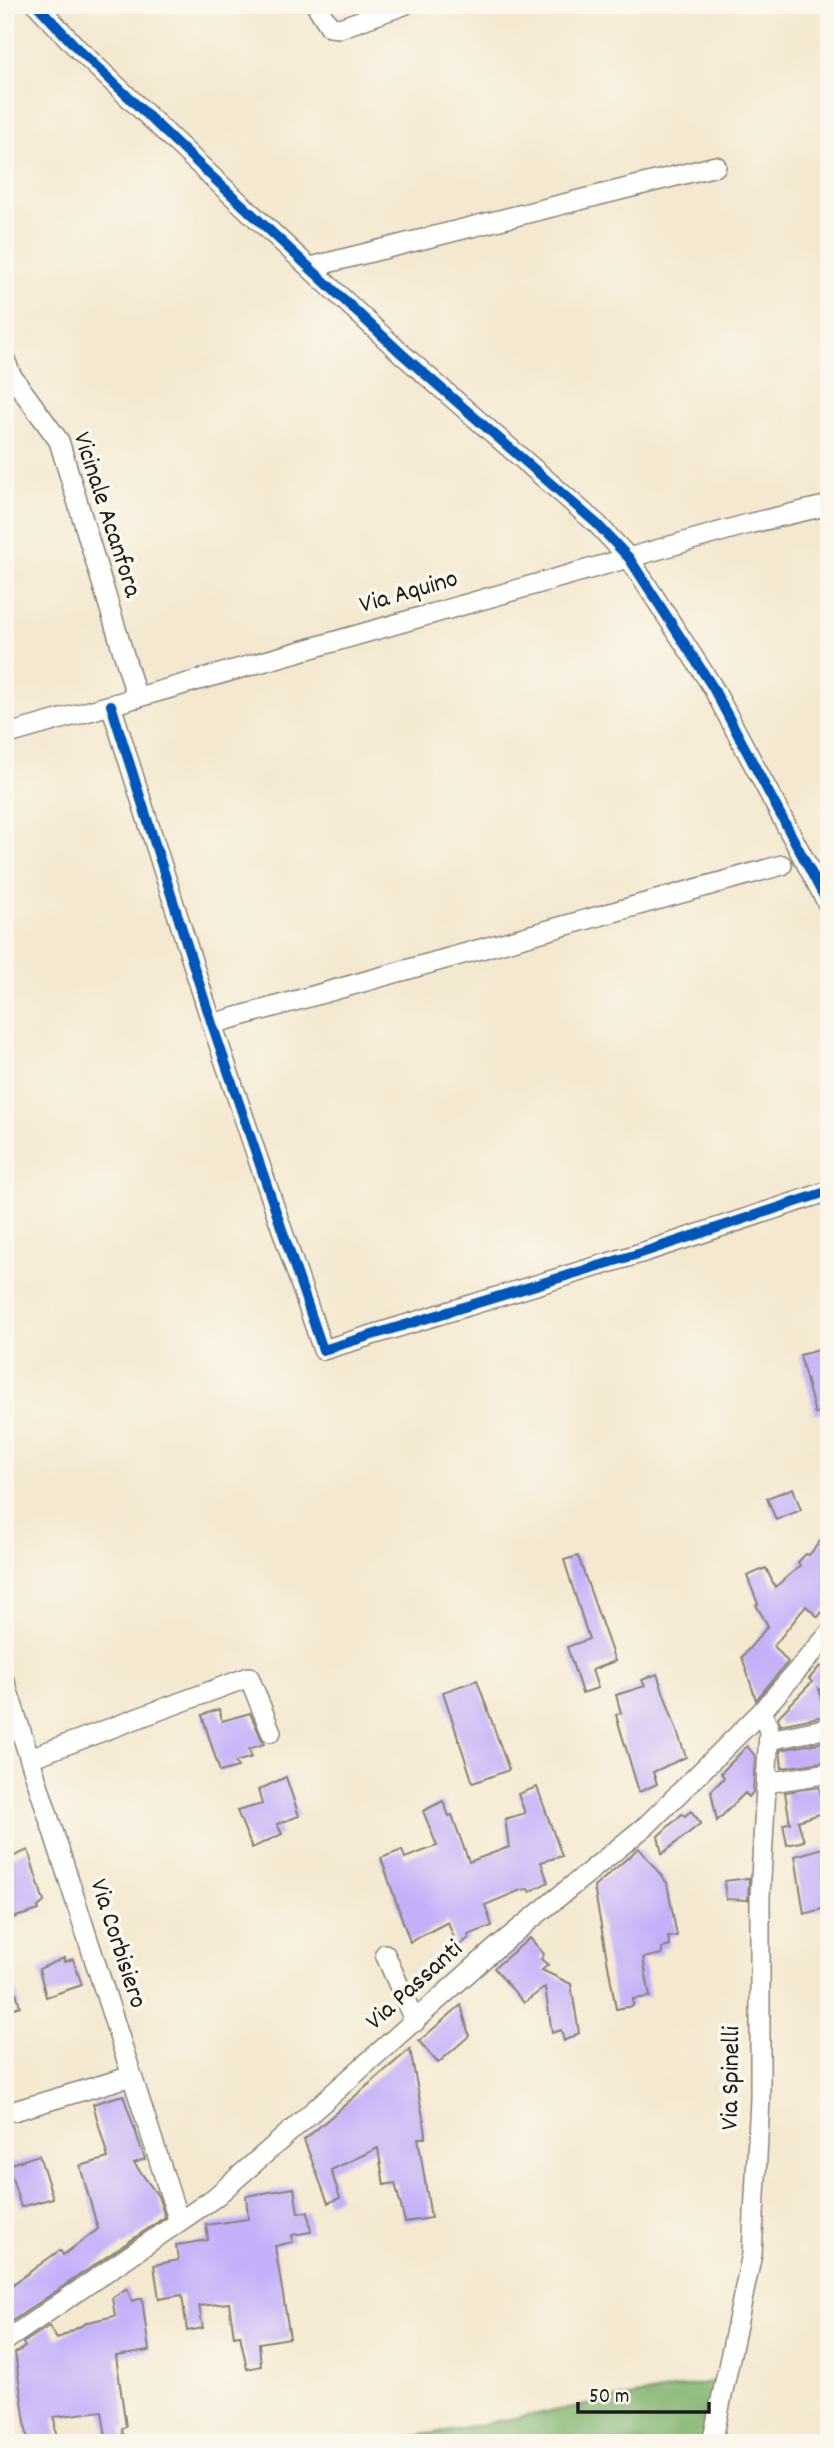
<svg xmlns="http://www.w3.org/2000/svg" width="834" height="2448" viewBox="0 0 834 2448" font-family="Dekko,sans-serif">
	<style>
		.forest { fill: #80b26d; stroke: #4e6744; stroke-width: 2 }
		.building { fill: #c4aff9 }
		.lines { fill: none; stroke-linecap: round; stroke-linejoin: round }
		.minor-casing { stroke: #888276; stroke-width: 22 }
		.minor { stroke: #fff; stroke-width: 19 }
		.cycleway-casing { stroke: #fbf7ec; stroke-width: 15 }
		.cycleway { stroke: #0057b8; stroke-width: 10 }
		.labels { text-anchor: middle; dominant-baseline: central; stroke-width: 7; stroke-linejoin: round; paint-order: stroke }
		.street-label { font-size: 26px; fill: #1c1c1c; stroke: #fbf7ec }
	</style>
	<rect width="100%" height="100%" fill="#fbf7ec"/>
	<filter id="ink" filterUnits="userSpaceOnUse"><feTurbulence type="fractalNoise" baseFrequency=".0143" numOctaves="2"/><feDisplacementMap in="SourceGraphic" scale="14" xChannelSelector="R" yChannelSelector="G"/><feConvolveMatrix kernelMatrix="1 2 1 2 8 2 1 2 1" color-interpolation-filters="sRGB"/></filter>
	<filter id="wash" filterUnits="userSpaceOnUse"><feTurbulence type="fractalNoise" baseFrequency=".00686" numOctaves="4" result="noise"/><feDisplacementMap in="SourceGraphic" scale="28" xChannelSelector="R" yChannelSelector="G"/><feGaussianBlur stdDeviation="1.57" result="paint"/><feColorMatrix in="noise" values="0 0 0 0 0 0 0 0 0 0 0 0 0 0 0 0 0 1.4 0 .05"/><feComposite in="paint" operator="in"/></filter>
	<g filter="url(#wash)">
		<rect width="100%" height="100%" fill="#f4e8d0"/>
		<path class="forest" d="M 716,2381 L 703,2443 L 379,2443 Z"/>
		<g id="blocks">
			<path class="building" d="M 829,1347 L 829,1409 L 815,1414 L 800,1355 Z
				M 793,1488 L 801,1510 L 776,1520 L 767,1498 Z
				M 829,1530 L 829,1604 L 818,1617 L 806,1606 L 774,1646 L 788,1662 L 756,1700 L 742,1657 L 768,1626 L 756,1605 L 758,1604 L 747,1576 L 766,1568 L 775,1587 L 800,1566 L 798,1562 L 806,1554 L 809,1555 Z
				M 578,1556 L 615,1661 L 592,1670 L 598,1688 L 582,1693 L 567,1647 L 589,1639 L 564,1560 Z
				M 820,1666 L 829,1674 L 829,1699 L 819,1689 L 824,1716 L 780,1725 L 778,1717 L 812,1682 L 809,1679 Z
				M 657,1674 L 686,1757 L 653,1772 L 657,1784 L 639,1792 L 616,1715 L 621,1713 L 616,1695 L 645,1686 L 642,1680 Z
				M 477,1680 L 509,1770 L 473,1783 L 443,1692 Z
				M 219,1709 L 222,1721 L 250,1713 L 264,1744 L 249,1749 L 252,1757 L 235,1762 L 238,1767 L 220,1772 L 202,1715 Z
				M 829,1741 L 829,1761 L 782,1768 L 780,1750 Z
				M 747,1746 L 755,1756 L 753,1792 L 749,1797 L 745,1793 L 717,1821 L 711,1791 L 724,1778 L 721,1773 Z
				M 286,1777 L 299,1816 L 277,1824 L 282,1834 L 252,1848 L 237,1811 L 262,1804 L 258,1790 Z
				M 537,1787 L 562,1856 L 541,1862 L 548,1882 L 530,1892 L 528,1889 L 521,1890 L 485,1905 L 492,1926 L 468,1935 L 469,1938 L 457,1947 L 448,1922 L 410,1942 L 381,1858 L 402,1850 L 405,1858 L 437,1846 L 423,1811 L 443,1801 L 449,1816 L 452,1815 L 469,1862 L 509,1847 L 505,1819 L 525,1813 L 518,1794 Z
				M 819,1787 L 826,1812 L 798,1821 L 804,1841 L 787,1845 L 783,1824 L 790,1823 L 785,1792 Z
				M 691,1811 L 701,1823 L 662,1854 L 658,1836 L 682,1814 L 685,1816 Z
				M 639,1848 L 667,1883 L 677,1936 L 668,1937 L 670,1946 L 662,1948 L 662,1954 L 643,1958 L 650,1997 L 633,1999 L 633,2006 L 616,2009 L 594,1887 Z
				M 823,1848 L 829,1873 L 829,1907 L 804,1914 L 795,1856 Z
				M 28,1850 L 44,1902 L 38,1907 L 39,1910 L 9,1919 L 5,1909 L 5,1860 Z
				M 749,1878 L 748,1900 L 726,1899 L 724,1881 Z
				M 530,1938 L 544,1954 L 541,1959 L 548,1965 L 542,1970 L 571,1984 L 579,2033 L 564,2041 L 561,2030 L 552,2033 L 545,1987 L 524,2003 L 494,1968 Z
				M 64,1958 L 64,1962 L 73,1959 L 82,1985 L 46,1997 L 39,1969 Z
				M 5,1968 L 9,1968 L 20,2006 L 5,2011 Z
				M 461,2005 L 469,2036 L 438,2063 L 419,2041 Z
				M 410,2049 L 426,2133 L 425,2138 L 418,2138 L 431,2218 L 405,2222 L 395,2183 L 384,2185 L 378,2148 L 331,2170 L 340,2198 L 328,2203 L 304,2140 Z
				M 123,2095 L 145,2159 L 134,2163 L 158,2196 L 165,2217 L 5,2326 L 5,2290 L 60,2250 L 63,2255 L 98,2229 L 80,2166 L 108,2158 L 93,2104 Z
				M 39,2155 L 53,2198 L 21,2207 L 8,2165 Z
				M 294,2188 L 298,2213 L 308,2212 L 311,2232 L 292,2235 L 293,2242 L 275,2246 L 290,2338 L 259,2343 L 261,2366 L 247,2369 L 240,2335 L 234,2336 L 229,2303 L 199,2306 L 203,2328 L 187,2331 L 182,2295 L 159,2299 L 154,2265 L 178,2260 L 176,2245 L 208,2240 L 206,2225 L 248,2219 L 246,2196 Z
				M 127,2288 L 132,2301 L 142,2298 L 149,2351 L 116,2356 L 126,2427 L 122,2428 L 124,2443 L 107,2443 L 102,2411 L 54,2417 L 57,2443 L 28,2443 L 15,2353 L 25,2347 L 23,2343 L 49,2326 L 57,2339 L 88,2322 L 115,2316 L 112,2298 Z"/>
		</g>
	</g>
	<g filter="url(#ink)">
		<use href="#blocks" fill-opacity="0" stroke="#888276" stroke-width="2"/>
		<g class="lines">
			<defs>
				<path id="minor" d="M 37,5 L 78,49 L 207,172 L 402,354 L 597,524 L 629,558 L 712,686 L 829,906
					M 316,5 L 330,27 L 340,28 L 404,5
					M 311,267 L 716,166
					M 5,359 L 11,375 L 59,441 L 137,698
					M 111,705 L 212,1024 L 323,1350 L 641,1253 L 829,1191
					M 5,735 L 748,524 L 829,505
					M 212,1024 L 782,865
					M 5,1682 L 179,2222
					M 769,1740 L 829,1728
					M 30,1758 L 249,1677 L 271,1732
					M 766,1783 L 829,1773
					M 385,1954 L 415,2022
					M 14,2111 L 132,2076
					M 5,2341 L 214,2198 L 284,2137 L 497,1947 L 648,1824 L 762,1711 L 829,1634
					M 712,2443 L 752,2254 L 760,2099 L 760,1897 L 769,1731 L 762,1711"/>
			</defs>
			<use href="#minor" class="minor-casing"/>
			<use href="#minor" class="minor"/>
			<defs>
				<path id="cycleway" d="M 37,5 L 78,49 L 207,172 L 402,354 L 597,524 L 629,558 L 712,686 L 829,906
					M 111,705 L 212,1024 L 323,1350 L 641,1253 L 829,1191"/>
			</defs>
			<use href="#cycleway" class="cycleway-casing"/>
			<use href="#cycleway" class="cycleway"/>
		</g>
	</g>
	<g class="labels">
		<g class="street-label">
			<text transform="translate(106 515) rotate(72)">Vicinale Acanfora</text>
			<text transform="translate(409 593) rotate(-16)">Via Aquino</text>
			<text transform="translate(117 1944) rotate(72)">Via Corbisiero</text>
			<text transform="translate(415 1986) rotate(-42)">Via Passanti</text>
			<text transform="translate(732 2078) rotate(-89)">Via Spinelli</text>
		</g>
	</g>
	<rect width="834" height="2448" fill="none" stroke="#fbf7ec" stroke-width="28"/>
	<path d="M578 2402v10h131v-10" fill="none" stroke="#1c1c1c" stroke-width="3.5"/>
	<text x="589" y="2402" font-size="21" fill="#1c1c1c" stroke="#fbf7ec" stroke-width="5" paint-order="stroke">50 m</text>
</svg>
